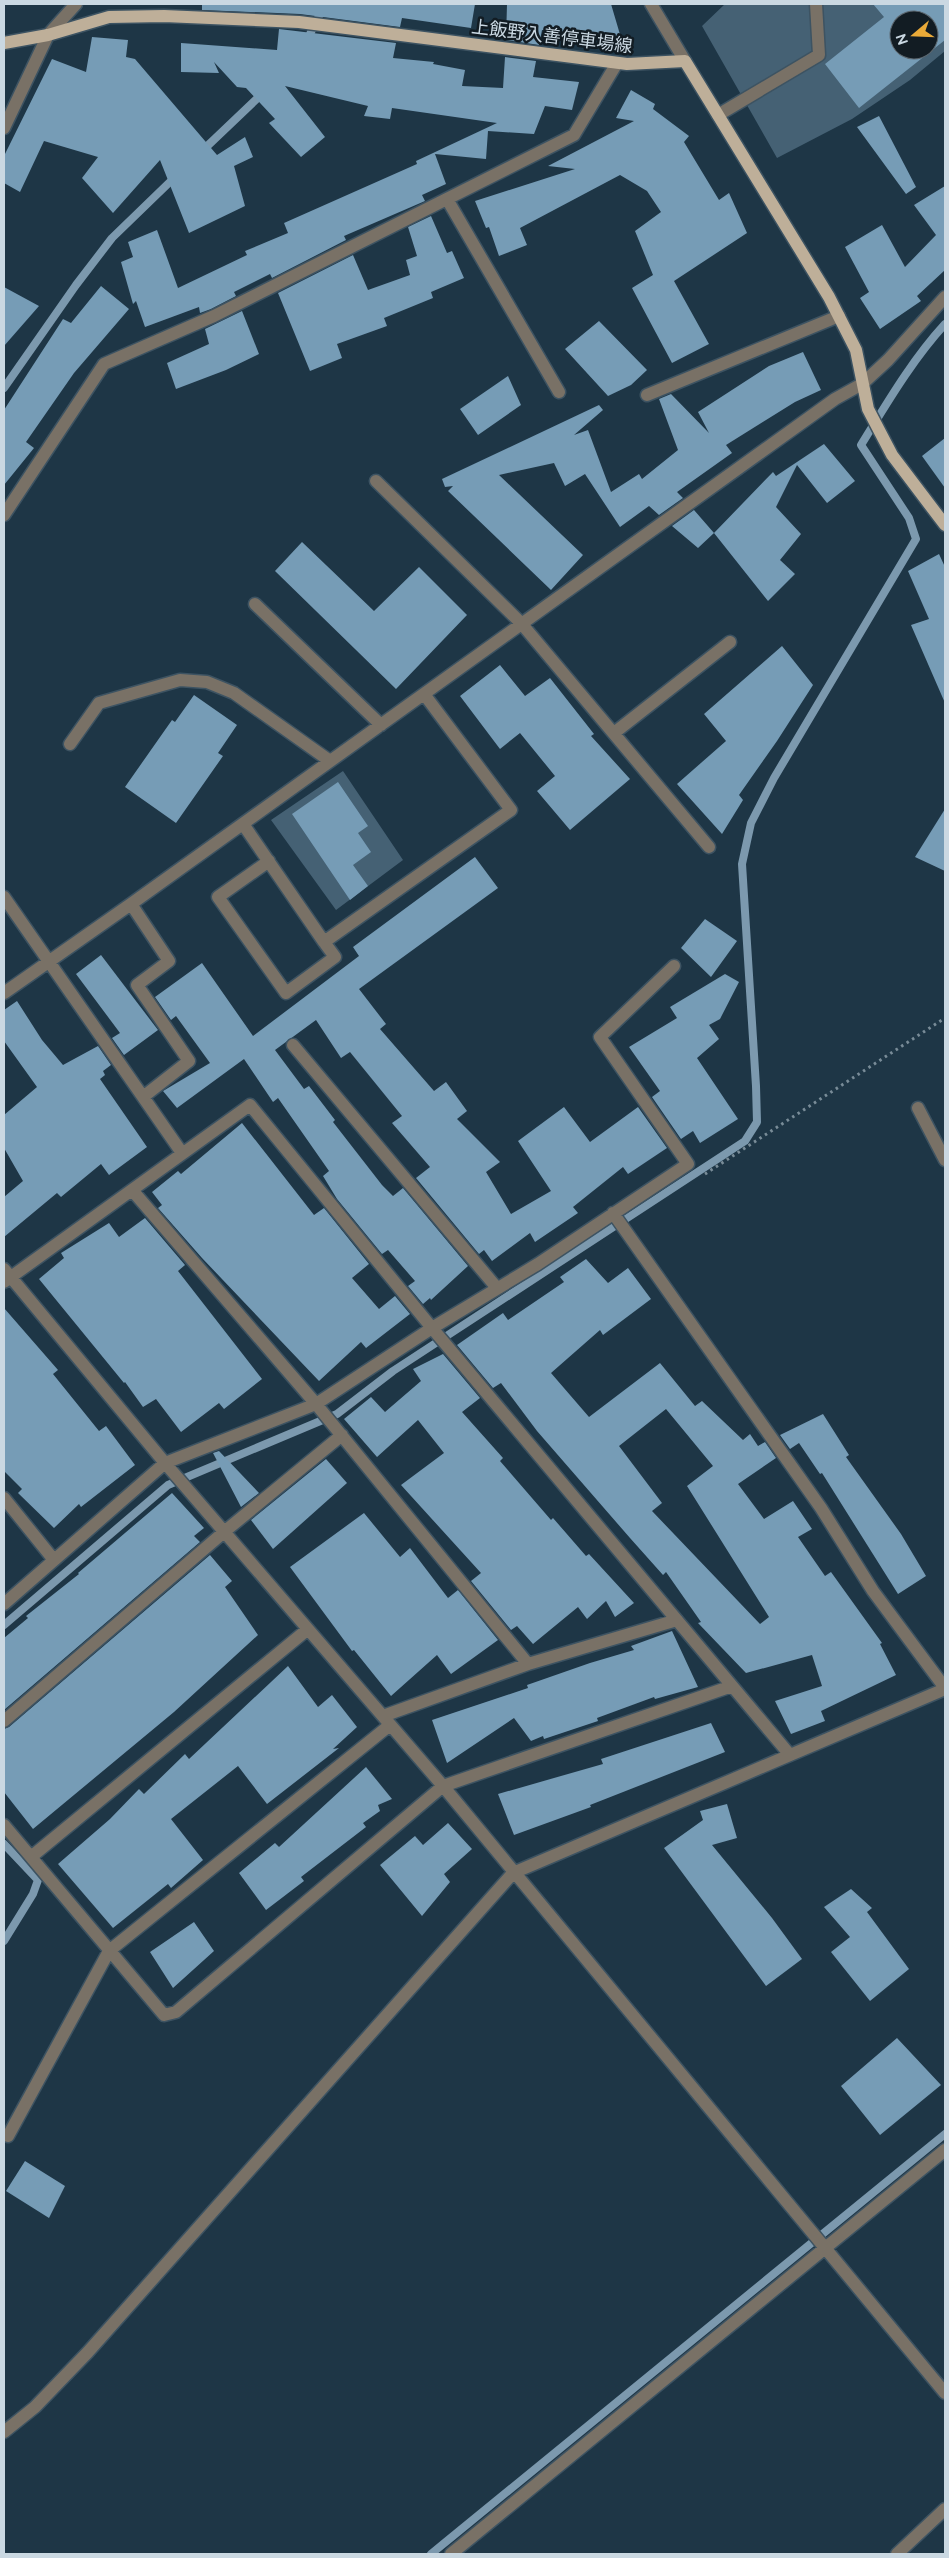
<svg xmlns="http://www.w3.org/2000/svg" width="949" height="2558" viewBox="0 0 949 2558" font-family="Raleway,'Noto Sans JP',sans-serif">
	<style>
		.green { fill: #456174; fill-rule: evenodd }
		.lines { fill: none; stroke-linecap: round; stroke-linejoin: round }
		.stream { stroke: #7c99ae; stroke-width: 8 }
		.building { fill: #769cb6; fill-rule: evenodd }
		.minor-casing { stroke: #3d5362; stroke-width: 15 }
		.major-casing { stroke: #3d5362; stroke-width: 15 }
		.path { stroke: #798c98; stroke-width: 3; stroke-dasharray: 2.5 4; stroke-linecap: butt }
		.minor { stroke: #797166; stroke-width: 12 }
		.major { stroke: #beaf99; stroke-width: 12 }
		.labels { text-anchor: middle; dominant-baseline: central; stroke-width: 5; stroke-linejoin: round; paint-order: stroke }
		.street-label { font-size: 18px; fill: #cad8e2; stroke: #121c23 }
	</style>
	<rect width="100%" height="100%" fill="#1e3646"/>
	<path class="green" d="M 725,4 L 945,4 L 945,51 L 910,80 L 852,119 L 777,158 L 702,26 ZM 899,20 L 929,20 L 929,50 L 899,50 Z
		M 343,771 L 403,860 L 336,910 L 271,820 Z"/>
	<g class="lines">
		<path class="stream" d="M 307,40 L 325,4
			M 201,152 L 264,92
			M 4,388 L 76,285 L 112,238 L 175,177
			M 4,1625 L 168,1485 L 337,1414 L 393,1371 L 745,1141 L 757,1122 L 756,1086 L 742,864 L 751,823 L 774,778 L 916,539 L 909,518 L 861,445 C 887,403 912,360 945,324
			M 4,1844 L 38,1880 L 33,1894 L 4,1941
			M 431,2554 L 945,2134"/>
	</g>
	<path class="building" d="M 202,4 L 475,4 L 471,28 L 402,18 L 400,27 L 300,14 L 202,10 Z
		M 507,4 L 611,4 L 624,48 L 599,47 L 600,35 L 542,30 L 539,45 L 506,40 Z
		M 873,4 L 945,4 L 945,40 L 859,108 L 825,64 L 884,17 ZM 899,20 L 929,20 L 929,50 L 899,50 Z
		M 279,29 L 396,43 L 393,58 L 434,62 L 433,64 L 465,70 L 462,86 L 503,88 L 505,57 L 536,61 L 533,77 L 579,82 L 572,110 L 545,106 L 534,134 L 488,131 L 486,159 L 435,154 L 446,184 L 422,195 L 425,201 L 344,236 L 346,240 L 272,278 L 270,274 L 234,292 L 236,296 L 211,309 L 200,313 L 199,307 L 145,327 L 136,301 L 133,304 L 121,262 L 133,257 L 128,242 L 157,230 L 178,288 L 247,255 L 245,251 L 288,233 L 284,223 L 417,164 L 416,161 L 497,123 L 392,108 L 390,119 L 364,116 L 368,106 L 285,86 L 325,137 L 301,157 L 269,123 L 275,119 L 246,88 L 237,87 L 214,62 L 219,73 L 181,72 L 181,43 L 277,50 Z
		M 92,37 L 128,40 L 126,57 L 135,59 L 217,155 L 245,137 L 253,157 L 234,166 L 245,206 L 189,233 L 160,160 L 113,213 L 82,178 L 98,157 L 44,141 L 20,192 L 4,183 L 4,156 L 52,59 L 86,72 Z
		M 631,90 L 655,104 L 653,109 L 689,136 L 684,142 L 719,200 L 729,193 L 747,233 L 674,281 L 709,344 L 672,363 L 632,288 L 653,275 L 635,231 L 661,212 L 647,191 L 620,175 L 520,228 L 527,245 L 499,256 L 489,227 L 486,228 L 475,201 L 575,169 L 548,166 L 634,121 L 616,118 Z
		M 879,116 L 916,187 L 906,194 L 857,127 Z
		M 945,186 L 945,270 L 917,296 L 921,301 L 880,329 L 860,298 L 869,292 L 845,247 L 882,225 L 905,267 L 936,235 L 914,205 Z
		M 431,216 L 447,253 L 452,251 L 464,278 L 431,292 L 433,298 L 384,318 L 387,326 L 337,344 L 342,358 L 310,371 L 278,293 L 353,255 L 368,290 L 410,275 L 406,260 L 417,256 L 408,227 Z
		M 101,286 L 129,309 L 74,373 L 26,442 L 34,448 L 4,485 L 4,410 L 63,319 L 71,323 Z
		M 4,287 L 39,306 L 4,346 Z
		M 242,311 L 259,354 L 226,370 L 176,389 L 167,363 L 209,344 L 205,329 Z
		M 599,321 L 647,370 L 631,385 L 608,396 L 565,349 Z
		M 803,352 L 821,390 L 795,402 L 726,445 L 732,453 L 677,492 L 683,498 L 659,515 L 649,506 L 620,527 L 585,474 L 565,486 L 554,463 L 499,475 L 583,555 L 551,590 L 448,491 L 453,486 L 445,487 L 442,479 L 599,405 L 603,410 L 574,435 L 588,430 L 611,492 L 639,474 L 642,479 L 678,450 L 659,399 L 671,394 L 709,433 L 698,412 L 769,366 Z
		M 508,376 L 521,405 L 478,435 L 460,409 Z
		M 945,438 L 945,488 L 922,456 Z
		M 824,444 L 855,481 L 827,503 L 797,465 L 776,507 L 801,534 L 780,560 L 795,574 L 768,601 L 714,533 L 773,472 L 776,476 Z
		M 694,510 L 714,533 L 698,548 L 672,526 Z
		M 302,542 L 374,611 L 419,567 L 467,615 L 396,689 L 275,571 Z
		M 939,554 L 945,567 L 945,703 L 911,625 L 929,619 L 908,571 Z
		M 782,646 L 813,685 L 777,741 L 739,795 L 743,800 L 722,834 L 677,784 L 726,741 L 704,714 Z
		M 500,665 L 525,696 L 550,678 L 594,734 L 591,736 L 630,779 L 570,830 L 537,791 L 555,776 L 520,733 L 500,749 L 460,696 Z
		M 194,695 L 237,725 L 218,753 L 223,756 L 176,823 L 125,787 L 172,720 L 175,722 Z
		M 338,782 L 368,826 L 358,833 L 371,852 L 353,865 L 368,886 L 350,900 L 292,814 Z
		M 945,809 L 945,871 L 915,857 Z
		M 475,857 L 498,888 L 359,989 L 386,1024 L 380,1029 L 434,1091 L 446,1082 L 467,1111 L 457,1119 L 500,1162 L 486,1172 L 511,1214 L 551,1191 L 518,1141 L 564,1107 L 590,1142 L 638,1107 L 667,1148 L 628,1174 L 623,1167 L 573,1207 L 578,1213 L 535,1242 L 530,1233 L 492,1261 L 484,1250 L 479,1254 L 416,1178 L 430,1167 L 392,1123 L 402,1116 L 350,1052 L 341,1058 L 316,1020 L 275,1050 L 304,1089 L 309,1086 L 335,1120 L 333,1122 L 382,1185 L 393,1196 L 403,1188 L 468,1266 L 431,1300 L 430,1298 L 423,1304 L 408,1286 L 415,1281 L 388,1250 L 382,1254 L 337,1199 L 323,1176 L 329,1171 L 278,1098 L 273,1102 L 244,1059 L 177,1108 L 163,1091 L 210,1063 L 176,1016 L 171,1020 L 155,997 L 202,963 L 253,1036 L 359,956 L 353,947 Z
		M 705,919 L 737,941 L 711,977 L 681,948 Z
		M 101,955 L 158,1030 L 124,1055 L 112,1038 L 120,1033 L 76,974 Z
		M 725,974 L 739,982 L 720,1019 L 709,1025 L 719,1039 L 697,1058 L 738,1119 L 700,1143 L 693,1131 L 681,1139 L 652,1097 L 660,1091 L 629,1047 L 677,1018 L 670,1007 Z
		M 17,1001 L 42,1040 L 63,1065 L 98,1046 L 111,1065 L 103,1071 L 105,1075 L 100,1079 L 147,1147 L 109,1175 L 101,1164 L 61,1197 L 57,1193 L 4,1237 L 4,1197 L 23,1181 L 4,1148 L 4,1115 L 37,1087 L 4,1041 L 4,1010 Z
		M 242,1123 L 314,1215 L 324,1208 L 369,1264 L 352,1278 L 379,1309 L 395,1296 L 410,1314 L 366,1348 L 361,1342 L 319,1381 L 202,1258 L 158,1208 L 162,1205 L 152,1192 L 178,1171 L 181,1174 Z
		M 145,1218 L 185,1265 L 178,1271 L 262,1379 L 224,1409 L 219,1403 L 181,1432 L 156,1399 L 143,1407 L 125,1382 L 124,1383 L 39,1279 L 64,1258 L 61,1253 L 109,1223 L 119,1237 Z
		M 586,1259 L 608,1283 L 628,1268 L 651,1299 L 603,1335 L 600,1330 L 551,1373 L 589,1417 L 660,1363 L 695,1406 L 702,1401 L 743,1440 L 750,1434 L 758,1446 L 765,1442 L 776,1458 L 738,1484 L 764,1519 L 793,1501 L 812,1529 L 798,1537 L 825,1576 L 831,1572 L 882,1643 L 880,1644 L 896,1675 L 821,1711 L 825,1721 L 791,1734 L 775,1701 L 822,1686 L 812,1655 L 746,1673 L 698,1623 L 701,1622 L 666,1572 L 663,1575 L 630,1538 L 537,1431 L 501,1383 L 493,1388 L 457,1345 L 503,1313 L 508,1320 L 564,1282 L 560,1277 ZM 666,1409 L 713,1466 L 687,1486 L 769,1617 L 760,1624 L 652,1511 L 662,1503 L 619,1446 Z
		M 4,1308 L 58,1370 L 53,1374 L 99,1431 L 106,1426 L 135,1465 L 81,1507 L 79,1504 L 54,1528 L 18,1493 L 22,1489 L 4,1471 Z
		M 443,1354 L 480,1398 L 462,1412 L 503,1458 L 500,1461 L 551,1520 L 553,1518 L 586,1556 L 589,1554 L 634,1603 L 615,1617 L 606,1601 L 587,1619 L 578,1607 L 533,1644 L 517,1626 L 511,1630 L 471,1581 L 481,1573 L 401,1485 L 444,1453 L 418,1420 L 377,1457 L 344,1419 L 371,1397 L 385,1412 L 421,1381 L 413,1369 Z
		M 823,1414 L 849,1455 L 846,1457 L 901,1534 L 926,1576 L 898,1594 L 822,1473 L 820,1474 L 799,1443 L 790,1449 L 780,1435 Z
		M 219,1451 L 259,1493 L 241,1507 L 213,1453 Z
		M 326,1459 L 347,1483 L 273,1549 L 251,1520 Z
		M 172,1493 L 204,1528 L 194,1536 L 200,1542 L 4,1710 L 4,1638 L 28,1618 L 26,1616 L 79,1574 L 78,1573 Z
		M 364,1513 L 400,1557 L 410,1548 L 448,1598 L 458,1590 L 498,1640 L 451,1674 L 437,1655 L 391,1696 L 354,1650 L 352,1651 L 290,1567 Z
		M 210,1555 L 232,1581 L 225,1587 L 258,1635 L 174,1712 L 33,1829 L 4,1792 L 4,1729 L 9,1727 Z
		M 672,1631 L 698,1687 L 655,1699 L 654,1697 L 597,1718 L 598,1721 L 544,1739 L 543,1736 L 531,1741 L 514,1718 L 447,1763 L 432,1720 L 528,1688 L 527,1685 L 590,1663 L 634,1650 L 631,1646 Z
		M 288,1666 L 318,1707 L 332,1695 L 357,1727 L 333,1749 L 339,1748 L 267,1804 L 238,1766 L 171,1819 L 203,1860 L 171,1888 L 168,1884 L 113,1928 L 58,1864 L 110,1819 L 139,1789 L 144,1794 L 185,1754 L 189,1759 Z
		M 711,1723 L 725,1752 L 590,1805 L 591,1807 L 514,1835 L 498,1794 L 603,1764 L 601,1759 Z
		M 366,1767 L 392,1799 L 378,1805 L 380,1811 L 363,1823 L 366,1827 L 301,1877 L 304,1881 L 266,1910 L 239,1873 L 275,1843 L 279,1847 Z
		M 727,1804 L 737,1838 L 712,1845 L 772,1918 L 802,1959 L 766,1986 L 664,1848 L 703,1820 L 700,1811 Z
		M 448,1823 L 472,1849 L 444,1874 L 450,1882 L 422,1916 L 380,1865 L 415,1836 L 423,1845 Z
		M 851,1889 L 872,1908 L 867,1912 L 909,1969 L 870,2001 L 831,1952 L 850,1937 L 824,1907 Z
		M 194,1922 L 214,1951 L 173,1988 L 150,1952 Z
		M 897,2038 L 941,2085 L 880,2135 L 841,2086 Z
		M 25,2161 L 65,2186 L 49,2218 L 6,2191 Z"/>
	<g class="lines">
		<defs>
			<path id="minor" d="M 651,4 L 685,61
				M 718,115 L 819,55 L 816,4
				M 4,128 L 48,35 L 76,4
				M 447,199 L 559,392
				M 647,395 L 839,316
				M 376,481 L 521,623 L 709,847
				M 4,515 L 104,364 L 214,316 L 574,135 L 617,63
				M 255,604 L 381,725
				M 614,733 L 730,642
				M 70,744 L 99,703 L 180,680 L 207,682 L 234,693 L 330,761
				M 243,824 L 324,942 L 511,810 L 424,694
				M 269,861 L 218,897 L 286,993 L 335,957 L 324,942
				M 4,897 L 182,1153
				M 131,904 L 169,961 L 137,985 L 189,1061 L 143,1097
				M 4,993 L 131,904 L 835,399 L 862,384 L 888,360 L 945,297
				M 293,1045 L 497,1288
				M 918,1108 L 945,1160
				M 132,1190 L 316,1404 L 528,1664 L 677,1620
				M 613,1213 L 821,1508 L 873,1591 L 945,1688
				M 4,1269 L 165,1463 L 443,1786 L 945,2393
				M 4,1282 L 250,1105 L 432,1328 L 790,1755
				M 4,1498 L 54,1560
				M 4,1604 L 165,1463 L 316,1404 L 432,1328 L 538,1264 L 688,1164 L 600,1037 L 674,966
				M 383,1716 L 528,1664
				M 4,1721 L 224,1532 L 342,1435
				M 4,1825 L 164,2015 L 176,2012 L 443,1786 L 732,1686
				M 31,1857 L 308,1629
				M 8,2136 L 109,1951 L 390,1725
				M 4,2432 L 35,2407 L 88,2352 L 513,1873 L 945,1689
				M 451,2554 L 945,2150
				M 897,2554 L 945,2509"/>
			<path id="major" d="M 4,43 L 48,35 L 109,17 L 164,16 L 299,22 L 627,64 L 685,61 L 829,297 L 856,350 L 868,409 L 892,455 L 945,525"/>
		</defs>
		<use href="#minor" class="minor-casing"/>
		<use href="#major" class="major-casing"/>
		<path class="path" d="M 705,1174 L 945,1018"/>
		<use href="#minor" class="minor"/>
		<use href="#major" class="major"/>
	</g>
	<g class="labels">
		<g class="street-label">
			<text transform="translate(552 36) rotate(7)">上飯野入善停車場線</text>
		</g>
	</g>
	<rect width="949" height="2558" fill="none" stroke="#cad8e2" stroke-width="10"/>
	<g transform="translate(914 35) rotate(251)"><circle r="24" fill="#121c23" stroke="#5c676f"/>
	<path d="M0-4L9 19L0 12L-9 19Z" fill="#eaaa38"/>
	<text y="-8" font-size="14" font-weight="bold" text-anchor="middle" fill="#cad8e2">N</text>
	</g>
</svg>
